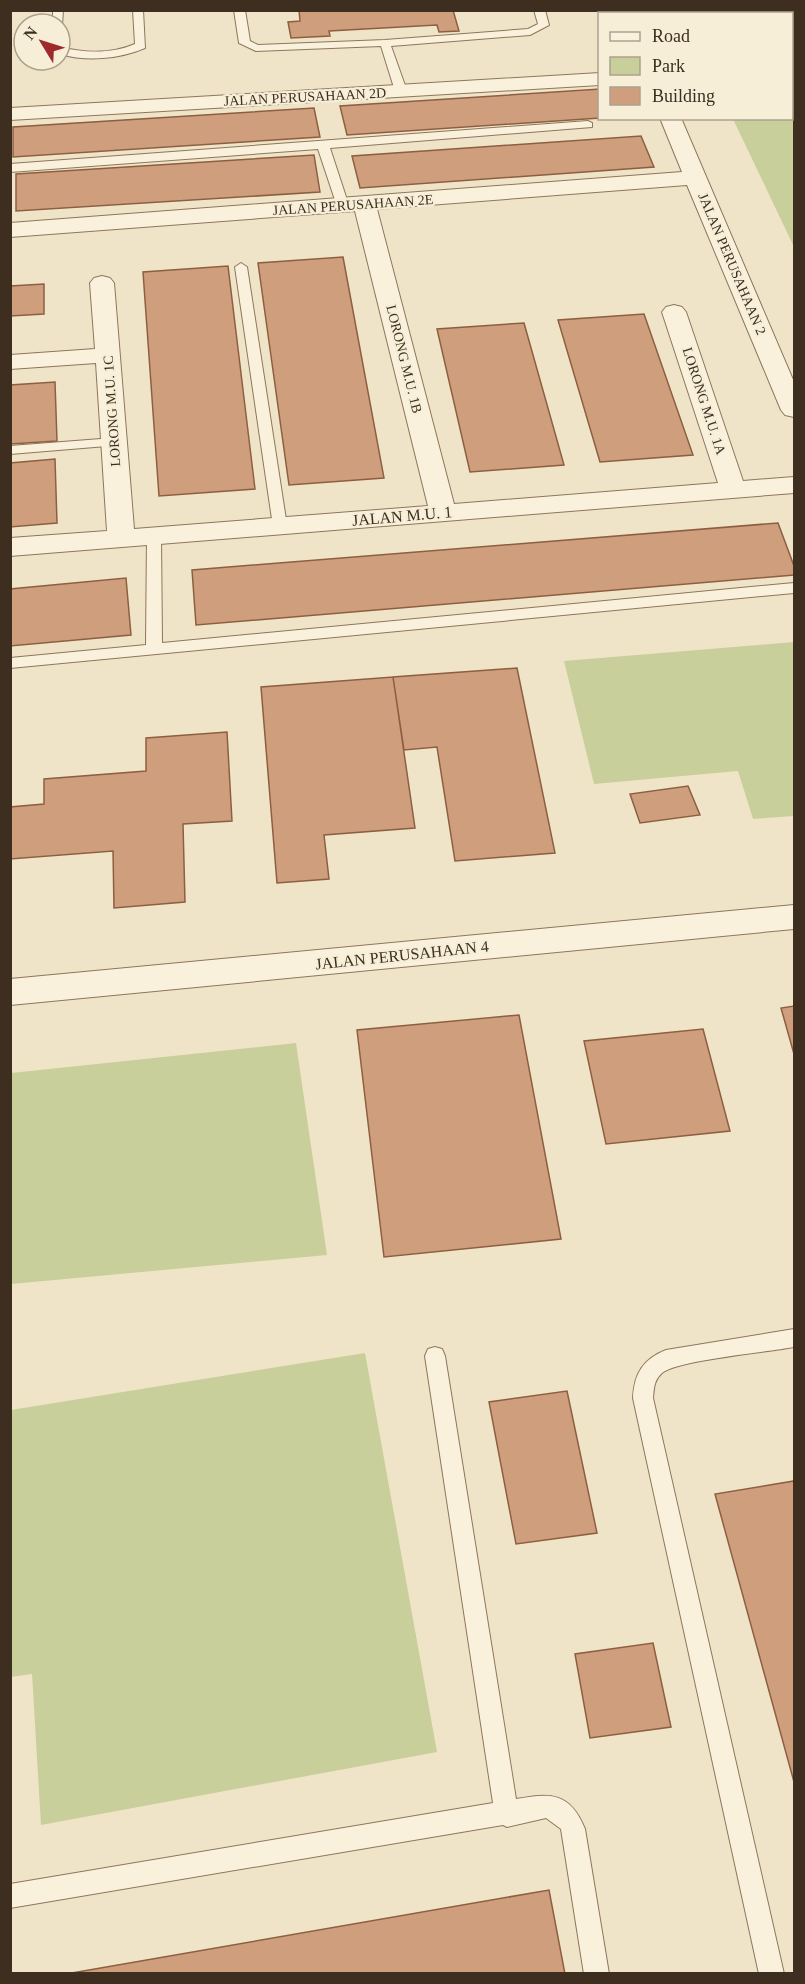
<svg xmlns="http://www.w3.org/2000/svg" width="805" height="1984" viewBox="0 0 805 1984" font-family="Georgia,serif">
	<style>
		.green { fill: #c9cf9b }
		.building { fill: #cf9f7d; stroke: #8d5f41; stroke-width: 1.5 }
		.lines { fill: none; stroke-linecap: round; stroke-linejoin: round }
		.service-casing { stroke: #8d765c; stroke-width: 2 }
		.minor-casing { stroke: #8d765c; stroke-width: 2 }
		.service { fill: #faf1dc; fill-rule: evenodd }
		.minor { fill: #faf1dc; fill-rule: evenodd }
		.labels { text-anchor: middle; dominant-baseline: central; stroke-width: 4.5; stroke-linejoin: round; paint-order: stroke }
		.far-street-label { font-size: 14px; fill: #3d2e20; stroke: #f7eed8 }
		.street-label { font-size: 16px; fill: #3d2e20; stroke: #f7eed8 }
	</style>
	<rect width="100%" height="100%" fill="#f0e4c8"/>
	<path class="green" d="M 792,34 L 794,34 L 794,247 L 733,119 L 792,118 Z
		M 794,642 L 794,816 L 753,819 L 738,771 L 594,784 L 564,661 Z
		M 296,1043 L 327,1255 L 11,1284 L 11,1073 Z
		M 365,1353 L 437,1752 L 41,1825 L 32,1674 L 11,1677 L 11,1410 Z"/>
	<path class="building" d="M 299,10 L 453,10 L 459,31 L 439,32 L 437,25 L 329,31 L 330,36 L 291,38 L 288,22 L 300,21 Z
		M 600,89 L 600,118 L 347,135 L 340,106 Z
		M 314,108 L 320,137 L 13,157 L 13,127 Z
		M 641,136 L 654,167 L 360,188 L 352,156 Z
		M 314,155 L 320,192 L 16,211 L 16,174 Z
		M 343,257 L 384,478 L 289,485 L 258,263 Z
		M 228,266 L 255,489 L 159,496 L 143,272 Z
		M 44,284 L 44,314 L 10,316 L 10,286 Z
		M 644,314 L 693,455 L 600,462 L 558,320 Z
		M 524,323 L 564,465 L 470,472 L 437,329 Z
		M 55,382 L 57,441 L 10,444 L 10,385 Z
		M 55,459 L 57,523 L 10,527 L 10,463 Z
		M 778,523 L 794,566 L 794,575 L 196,625 L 192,570 Z
		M 126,578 L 131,635 L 10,646 L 10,589 Z
		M 517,668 L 555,853 L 455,861 L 437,747 L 404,750 L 393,677 Z
		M 393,677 L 415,828 L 324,835 L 329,879 L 277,883 L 261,687 Z
		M 227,732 L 232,821 L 183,824 L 185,902 L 114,908 L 113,851 L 10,859 L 10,807 L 44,804 L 44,779 L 146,771 L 146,738 Z
		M 688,786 L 700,815 L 640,823 L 630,794 Z
		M 794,1006 L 794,1054 L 781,1008 Z
		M 519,1015 L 561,1239 L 384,1257 L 357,1030 Z
		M 703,1029 L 730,1131 L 606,1144 L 584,1041 Z
		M 567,1391 L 597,1533 L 516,1544 L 489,1402 Z
		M 794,1481 L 794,1782 L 715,1494 Z
		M 653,1643 L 671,1727 L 590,1738 L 575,1654 Z
		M 549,1890 L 565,1974 L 66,1974 Z"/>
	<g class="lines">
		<defs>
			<path id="service" d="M 53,10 L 63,10 L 62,26 L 60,24 L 53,24 Z
				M 133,10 L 143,10 L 145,48 C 119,59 87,62 60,54 L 60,47 C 84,53 112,54 135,44 Z
				M 234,10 L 245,10 L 250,41 L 258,45 L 385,40 L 528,29 L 538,24 L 534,10 L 545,10 L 549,25 L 530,35 L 391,46 L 407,91 L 401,94 L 395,91 L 381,46 L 256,51 L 239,43 Z
				M 588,121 L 592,123 L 592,127 L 330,148 L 349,206 L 343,210 L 337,206 L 318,149 L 10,172 L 10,164 Z
				M 241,263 L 247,267 L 287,526 L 280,531 L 273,526 L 235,267 Z
				M 114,438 L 119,439 L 121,442 L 119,445 L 10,454 L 10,446 Z
				M 154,531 L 161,536 L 162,643 L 794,583 L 794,593 L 10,668 L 10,658 L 146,645 L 147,536 Z
				M 794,1329 L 794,1347 C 769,1352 678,1360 662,1373 C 654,1380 654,1388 653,1398 L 784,1974 L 759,1974 L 633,1398 C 634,1374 643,1359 666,1350 Z
				M 435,1347 L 442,1349 L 445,1356 L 516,1799 C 551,1793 570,1792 585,1829 L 609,1974 L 584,1974 L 561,1829 L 546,1818 L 507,1827 L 503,1825 L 10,1908 L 10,1884 L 493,1803 L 425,1356 L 428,1349 Z"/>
			<path id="minor" d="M 614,10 L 634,10 L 636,14 L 616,14 Z
				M 600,73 L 600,85 L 10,120 L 10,108 Z
				M 660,118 L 681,118 L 794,382 L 794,417 L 785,415 L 781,410 L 687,185 L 377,209 L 454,504 L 718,483 L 662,312 L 666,307 L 674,305 L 682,307 L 686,312 L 743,481 L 794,477 L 794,493 L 10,556 L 10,538 L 107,531 L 96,363 L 10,369 L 10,355 L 95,349 L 90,283 L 94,278 L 102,276 L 110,278 L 114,283 L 134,529 L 428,506 L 355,211 L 10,237 L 10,223 L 682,172 Z
				M 794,905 L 794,929 L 10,1005 L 10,979 Z"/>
		</defs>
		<use href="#service" class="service-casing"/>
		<use href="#minor" class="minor-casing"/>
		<use href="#service" class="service"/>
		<use href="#minor" class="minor"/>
	</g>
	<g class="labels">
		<g class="far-street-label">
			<text transform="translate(305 97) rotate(-3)">JALAN PERUSAHAAN 2D</text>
			<text transform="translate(353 205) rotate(-4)">JALAN PERUSAHAAN 2E</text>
			<text transform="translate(732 264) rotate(67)">JALAN PERUSAHAAN 2</text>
			<text transform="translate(404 359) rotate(76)">LORONG M.U. 1B</text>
			<text transform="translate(704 401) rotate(72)">LORONG M.U. 1A</text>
			<text transform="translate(112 411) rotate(-94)">LORONG M.U. 1C</text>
		</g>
		<g class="street-label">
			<text transform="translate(402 516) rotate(-5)">JALAN M.U. 1</text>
			<text transform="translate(402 955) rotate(-6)">JALAN PERUSAHAAN 4</text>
		</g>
	</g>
	<rect width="805" height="1984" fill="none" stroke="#3d2e20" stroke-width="24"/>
	<rect x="598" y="12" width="195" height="108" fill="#f7eed8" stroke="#ada18e" stroke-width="1.5"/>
	<rect x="610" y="32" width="30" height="9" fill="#faf1dc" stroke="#ada18e" stroke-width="1.5"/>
	<text x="652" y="42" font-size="18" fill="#3d2e20">Road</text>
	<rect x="610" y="57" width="30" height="18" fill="#c9cf9b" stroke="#ada18e" stroke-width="1.5"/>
	<text x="652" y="72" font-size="18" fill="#3d2e20">Park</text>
	<rect x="610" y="87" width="30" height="18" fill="#cf9f7d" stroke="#ada18e" stroke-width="1.5"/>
	<text x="652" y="102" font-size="18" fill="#3d2e20">Building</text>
	<g transform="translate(42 42) rotate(308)"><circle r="28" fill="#f7eed8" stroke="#ada18e" stroke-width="1.5"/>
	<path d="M0-4.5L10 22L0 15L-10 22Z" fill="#9e2a2b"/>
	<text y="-9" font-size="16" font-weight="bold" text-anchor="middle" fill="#3d2e20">N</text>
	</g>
</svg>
